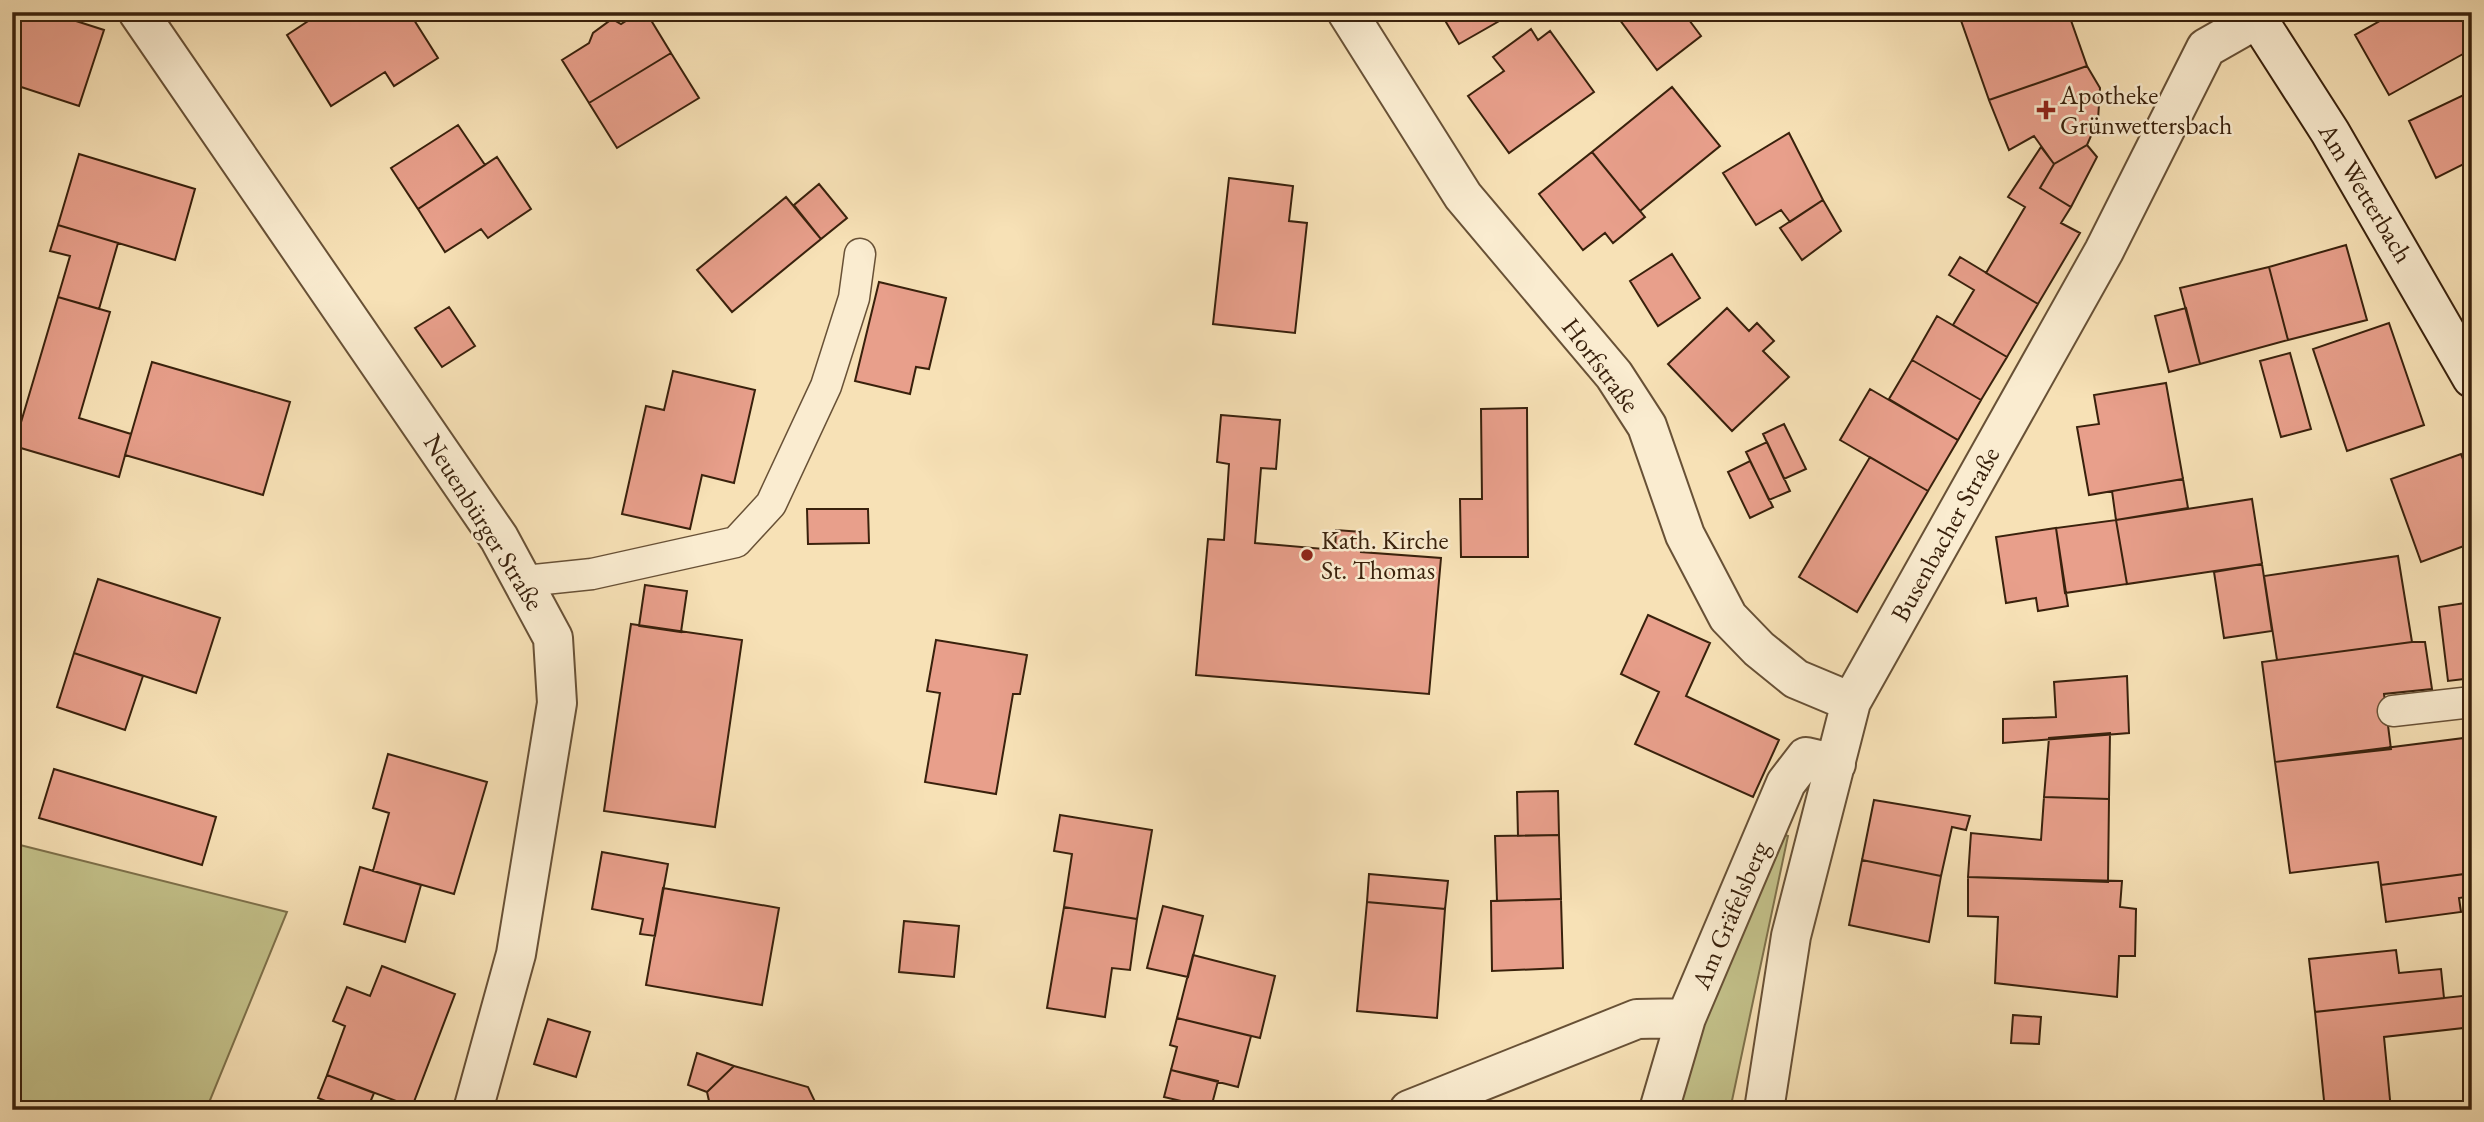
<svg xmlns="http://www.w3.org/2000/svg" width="2484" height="1122" viewBox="0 0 2484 1122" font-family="'EB Garamond',serif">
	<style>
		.green { fill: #c3c18a; stroke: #7e714b; stroke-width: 2 }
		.building { fill: #e89f8b; stroke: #39210c; stroke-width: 2 }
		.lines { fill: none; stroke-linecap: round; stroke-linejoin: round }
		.lane-casing { stroke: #685136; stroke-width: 33 }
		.street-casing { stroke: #685136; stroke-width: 42 }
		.secondary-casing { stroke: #39210c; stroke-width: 42 }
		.lane { stroke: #faecd0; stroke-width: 30 }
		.street { stroke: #faecd0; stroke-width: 38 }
		.secondary { stroke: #faecd0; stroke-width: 38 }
		.poi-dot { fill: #8f2418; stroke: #faecd0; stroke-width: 2.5 }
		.labels { text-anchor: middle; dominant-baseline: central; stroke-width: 5; stroke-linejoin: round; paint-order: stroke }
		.poi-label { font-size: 26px; fill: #39210c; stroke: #faecd0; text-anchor: start }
		.street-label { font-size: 26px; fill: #39210c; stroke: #faecd0 }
	</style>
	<rect width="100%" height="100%" fill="#f7e1b6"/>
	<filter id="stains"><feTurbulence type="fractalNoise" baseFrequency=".00286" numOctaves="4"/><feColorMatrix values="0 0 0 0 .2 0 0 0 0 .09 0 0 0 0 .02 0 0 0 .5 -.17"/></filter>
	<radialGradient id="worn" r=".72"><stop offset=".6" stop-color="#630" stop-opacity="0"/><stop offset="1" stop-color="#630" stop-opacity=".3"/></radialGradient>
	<path class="green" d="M 1779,833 L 1788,836 L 1730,1110 L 1677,1110 L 1699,1028 Z
		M 12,843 L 287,912 L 206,1110 L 12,1110 Z"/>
	<path class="building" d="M 12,12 L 48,12 L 104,30 L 79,106 L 12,84 Z
		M 322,12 L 409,12 L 438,58 L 394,86 L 385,72 L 331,106 L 287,35 Z
		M 640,12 L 646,12 L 671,53 L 589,103 L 562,60 L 589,43 L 593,33 L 612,19 L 621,24 Z
		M 1440,12 L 1515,12 L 1459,44 Z
		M 1614,12 L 1683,12 L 1701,36 L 1657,70 Z
		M 1958,12 L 2068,12 L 2087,66 L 1989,100 Z
		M 2396,12 L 2470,12 L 2472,49 L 2389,95 L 2355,35 Z
		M 1531,29 L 1538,40 L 1550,31 L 1594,92 L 1509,153 L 1468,96 L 1504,71 L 1493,57 Z
		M 671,53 L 699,98 L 617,148 L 589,103 Z
		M 2087,66 L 2100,88 L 2098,120 L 2087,145 L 2054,164 L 2034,136 L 2009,150 L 1989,100 Z
		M 1672,87 L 1720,146 L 1640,211 L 1592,152 Z
		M 2472,91 L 2472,129 L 2465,132 L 2472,147 L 2472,160 L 2436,178 L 2409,121 Z
		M 458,125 L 485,165 L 418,209 L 391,168 Z
		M 1789,133 L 1823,200 L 1790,222 L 1781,210 L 1756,225 L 1723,173 Z
		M 2087,145 L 2097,157 L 2071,207 L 2040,188 L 2054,164 Z
		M 2041,147 L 2054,164 L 2040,188 L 2071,207 L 2061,223 L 2080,233 L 2038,304 L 1986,273 L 2025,207 L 2008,197 Z
		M 1592,152 L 1645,217 L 1613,243 L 1605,233 L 1583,250 L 1539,194 Z
		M 79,154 L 195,189 L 175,260 L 58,225 Z
		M 497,157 L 531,209 L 488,238 L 481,229 L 445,252 L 418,209 Z
		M 1229,178 L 1293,186 L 1289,221 L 1307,223 L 1295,333 L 1213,324 Z
		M 819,184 L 847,218 L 821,239 L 794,205 Z
		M 786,197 L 821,239 L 732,312 L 697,270 Z
		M 1823,200 L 1841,231 L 1802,260 L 1780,228 Z
		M 58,225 L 118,243 L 99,309 L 58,297 L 70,256 L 50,251 Z
		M 2346,245 L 2367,320 L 2288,340 L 2269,267 Z
		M 1672,254 L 1700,298 L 1658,326 L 1630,281 Z
		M 1960,257 L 2038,304 L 2007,357 L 1953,325 L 1974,290 L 1949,275 Z
		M 2269,267 L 2288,340 L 2200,364 L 2180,288 Z
		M 879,282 L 946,298 L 929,369 L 916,367 L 910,394 L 855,381 Z
		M 58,297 L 110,312 L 79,418 L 131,434 L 119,477 L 14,446 Z
		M 449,307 L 475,346 L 442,367 L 415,328 Z
		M 1727,308 L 1749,331 L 1757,323 L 1774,341 L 1763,351 L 1789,377 L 1732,431 L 1668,364 Z
		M 2186,308 L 2200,364 L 2169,372 L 2155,316 Z
		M 1937,316 L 2007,357 L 1981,400 L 1912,360 Z
		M 2389,323 L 2424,425 L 2347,451 L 2313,349 Z
		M 2290,353 L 2311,429 L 2281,437 L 2260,361 Z
		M 1912,360 L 1981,400 L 1958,440 L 1889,399 Z
		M 152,362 L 290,402 L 263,495 L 125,455 Z
		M 673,371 L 755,390 L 734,483 L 702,475 L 690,529 L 622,514 L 646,406 L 664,410 Z
		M 2166,383 L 2183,479 L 2089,495 L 2077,427 L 2099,424 L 2094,395 Z
		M 1870,389 L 1958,440 L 1928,491 L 1840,440 Z
		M 1527,408 L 1528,557 L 1461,557 L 1460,499 L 1482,499 L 1481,409 Z
		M 1221,415 L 1280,420 L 1276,469 L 1261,468 L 1255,543 L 1335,550 L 1336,530 L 1362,532 L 1361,552 L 1441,558 L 1429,694 L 1196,675 L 1208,539 L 1224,540 L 1229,464 L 1217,462 Z
		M 1784,424 L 1806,469 L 1784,479 L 1763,434 Z
		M 1767,442 L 1790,491 L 1769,500 L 1746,452 Z
		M 2461,454 L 2472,484 L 2472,543 L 2421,562 L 2391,479 Z
		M 1870,457 L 1928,491 L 1857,612 L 1799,577 Z
		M 1750,461 L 1773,507 L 1750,518 L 1728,472 Z
		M 2183,479 L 2188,508 L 2116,520 L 2112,491 Z
		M 2252,499 L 2262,564 L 2127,584 L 2116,520 Z
		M 807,509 L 868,509 L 869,543 L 808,544 Z
		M 2116,520 L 2127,584 L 2065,593 L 2056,528 Z
		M 2056,528 L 2068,606 L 2038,611 L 2036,598 L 2006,603 L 1996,537 Z
		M 2398,556 L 2412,642 L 2277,660 L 2264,576 Z
		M 2262,564 L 2272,631 L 2224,638 L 2214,572 Z
		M 98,579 L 220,618 L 196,693 L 74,653 Z
		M 645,585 L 687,591 L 681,632 L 639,626 Z
		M 2472,602 L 2472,678 L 2448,681 L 2439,607 Z
		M 1648,615 L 1710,643 L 1686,696 L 1779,740 L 1753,797 L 1635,744 L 1659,692 L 1621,674 Z
		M 631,624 L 742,640 L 715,827 L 604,811 Z
		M 936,640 L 1027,655 L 1020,694 L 1013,694 L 996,794 L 925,782 L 940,693 L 927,691 Z
		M 2412,642 L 2425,642 L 2432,689 L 2384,694 L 2391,749 L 2275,762 L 2262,662 Z
		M 74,653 L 143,676 L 125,730 L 57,707 Z
		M 2127,676 L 2129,733 L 2003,743 L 2003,719 L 2056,717 L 2054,682 Z
		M 2110,733 L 2109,799 L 2044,797 L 2049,738 Z
		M 2472,737 L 2472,873 L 2381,885 L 2378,862 L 2290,873 L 2275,762 Z
		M 388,754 L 487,782 L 454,894 L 373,871 L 389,813 L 373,808 Z
		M 54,769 L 216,817 L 202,865 L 39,818 Z
		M 1558,791 L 1559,835 L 1518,836 L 1517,792 Z
		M 2044,797 L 2109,799 L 2108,882 L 1968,877 L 1971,833 L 2041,840 Z
		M 1874,800 L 1970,816 L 1966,830 L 1952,827 L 1941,876 L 1862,860 Z
		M 1060,815 L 1152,830 L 1137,919 L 1064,907 L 1072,854 L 1054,851 Z
		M 1559,835 L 1561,899 L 1497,901 L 1495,836 Z
		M 602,852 L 668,864 L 655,936 L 640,934 L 643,919 L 592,909 Z
		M 1862,860 L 1941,876 L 1929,942 L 1849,925 Z
		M 360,867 L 421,885 L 405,942 L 344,924 Z
		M 2472,873 L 2472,896 L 2459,898 L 2461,912 L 2386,922 L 2381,885 Z
		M 1369,874 L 1448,881 L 1445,909 L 1367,902 Z
		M 1968,877 L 2122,881 L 2120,907 L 2136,909 L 2135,956 L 2119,956 L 2117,997 L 1995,983 L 1998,917 L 1968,916 Z
		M 663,888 L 779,908 L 762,1005 L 646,985 Z
		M 1561,899 L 1563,968 L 1492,971 L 1491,901 Z
		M 1367,902 L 1445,909 L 1437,1018 L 1357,1011 Z
		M 1163,906 L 1203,916 L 1188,977 L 1147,968 Z
		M 1064,907 L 1137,919 L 1130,970 L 1112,968 L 1105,1017 L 1047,1008 Z
		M 904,921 L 959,926 L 954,977 L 899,972 Z
		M 2396,950 L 2399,973 L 2441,969 L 2444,998 L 2315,1012 L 2309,959 Z
		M 1193,955 L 1275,976 L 1260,1038 L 1177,1018 Z
		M 382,966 L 455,994 L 412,1107 L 327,1075 L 345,1026 L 333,1021 L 347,987 L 370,996 Z
		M 2471,995 L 2472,1027 L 2384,1037 L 2391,1110 L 2325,1110 L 2315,1012 Z
		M 2013,1015 L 2041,1017 L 2039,1044 L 2011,1043 Z
		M 1177,1018 L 1251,1036 L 1238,1087 L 1171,1070 L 1177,1047 L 1170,1045 Z
		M 548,1019 L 590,1032 L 576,1077 L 534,1064 Z
		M 697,1053 L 734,1066 L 707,1092 L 688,1085 Z
		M 734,1066 L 808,1087 L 819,1110 L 711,1110 L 707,1092 Z
		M 1171,1070 L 1218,1081 L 1211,1108 L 1164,1097 Z
		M 327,1075 L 374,1093 L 367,1110 L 348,1110 L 318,1098 Z"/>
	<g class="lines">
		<defs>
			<path id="lane" d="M 525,581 L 592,574 L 736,542 L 771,504 L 826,386 L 854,298 L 860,254
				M 2393,711 L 2472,702"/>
			<path id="street" d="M 138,12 L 499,538 L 553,638 L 557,703 L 516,954 L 473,1110
				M 1347,12 L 1463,196 L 1614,375 L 1647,426 L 1685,535 L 1728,617 L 1759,649 L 1796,679 L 1851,702
				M 1409,1110 L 1637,1019 L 1686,1018
				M 1659,1110 L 1686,1018 L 1786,783 L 1806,757 L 1836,764
				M 1764,1110 L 1791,936 L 1851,702 L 2104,251 L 2206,48 L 2257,19"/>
			<path id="secondary" d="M 2253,12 L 2330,132 L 2472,378"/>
		</defs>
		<use href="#lane" class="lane-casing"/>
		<use href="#street" class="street-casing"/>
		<use href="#secondary" class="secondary-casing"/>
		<use href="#lane" class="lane"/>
		<use href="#street" class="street"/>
		<use href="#secondary" class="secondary"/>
	</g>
	<g class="poi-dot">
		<path d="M2042.5 99.5h7v7h7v7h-7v7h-7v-7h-7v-7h7z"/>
		<circle cx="1307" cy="555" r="7"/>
	</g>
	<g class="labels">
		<g class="poi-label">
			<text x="2060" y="95">Apotheke<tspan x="2060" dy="30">Grünwettersbach</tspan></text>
			<text x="1321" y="540">Kath. Kirche<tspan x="1321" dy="30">St. Thomas</tspan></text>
		</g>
		<g class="street-label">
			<text transform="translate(2366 193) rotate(59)">Am Wetterbach</text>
			<text transform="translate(1601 365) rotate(53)">Horfstraße</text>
			<text transform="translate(484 522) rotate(58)">Neuenbürger Straße</text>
			<text transform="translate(1945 534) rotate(-61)">Busenbacher Straße</text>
			<text transform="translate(1730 915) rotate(-67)">Am Gräfelsberg</text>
		</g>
	</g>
	<rect width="2484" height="1122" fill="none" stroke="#f7e1b6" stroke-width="42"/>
	<rect x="14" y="14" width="2456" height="1094" fill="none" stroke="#39210c" stroke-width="3.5"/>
	<rect x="21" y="21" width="2442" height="1080" fill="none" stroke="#39210c" stroke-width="2"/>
	<rect width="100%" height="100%" filter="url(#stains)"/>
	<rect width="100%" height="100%" fill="url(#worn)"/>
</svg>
